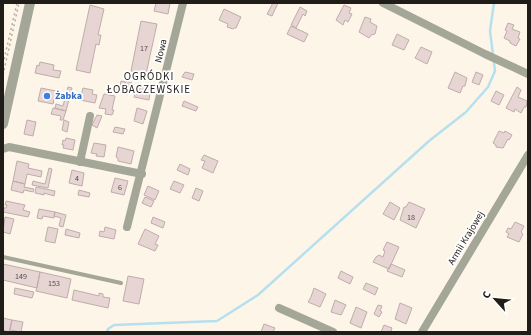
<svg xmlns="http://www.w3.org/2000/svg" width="531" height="335" viewBox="0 0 531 335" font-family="'Source Sans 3',sans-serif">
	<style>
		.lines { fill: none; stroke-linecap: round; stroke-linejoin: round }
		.stream { stroke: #b6e0ee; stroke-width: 2.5 }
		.building { fill: #e6d5d3; stroke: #beadab }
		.path { stroke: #b1aba1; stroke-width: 1.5; stroke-dasharray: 2 3; stroke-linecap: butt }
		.service { stroke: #a4a798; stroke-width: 4 }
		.minor { stroke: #a4a798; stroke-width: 8 }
		.tertiary { stroke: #a4a798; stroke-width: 10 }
		.shop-dot { fill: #3f7fe0; stroke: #fff; stroke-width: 1.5 }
		.labels { text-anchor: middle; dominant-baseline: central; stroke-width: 3.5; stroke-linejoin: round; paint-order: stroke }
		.number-label { font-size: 8px; fill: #524b48 }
		.street-label { font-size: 10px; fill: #201d19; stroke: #fff }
		.shop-label { font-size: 10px; font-weight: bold; fill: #366cbe; stroke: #fff; text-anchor: start }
		.neighbourhood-label { font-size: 11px; letter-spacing: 1px; fill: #201d19; stroke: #fff }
	</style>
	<rect width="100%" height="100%" fill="#fdf5e8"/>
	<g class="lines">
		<path class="stream" d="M 107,332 L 108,329 L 114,325 L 217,321 L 258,295 L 429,141 L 466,112 L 488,87 L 495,71 L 490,31 L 494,3"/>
	</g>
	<path class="building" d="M 156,3 L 170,3 L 168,14 L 154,11 Z
		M 273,3 L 278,3 L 272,16 L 267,14 Z
		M 90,5 L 104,9 L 98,35 L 101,35 L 99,45 L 96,44 L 90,73 L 76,70 Z
		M 344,5 L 351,8 L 349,13 L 352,14 L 348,22 L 345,20 L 343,25 L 336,20 Z
		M 300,7 L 307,11 L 305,16 L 303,14 L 296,28 L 291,25 Z
		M 224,9 L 241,17 L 236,28 L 234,28 L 233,29 L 227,27 L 228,24 L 219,20 Z
		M 365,17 L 371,19 L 370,22 L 377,26 L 375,34 L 371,35 L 369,38 L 359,32 Z
		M 141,21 L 157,24 L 146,74 L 131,71 Z
		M 508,23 L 514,25 L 512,29 L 520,32 L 518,38 L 520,39 L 516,46 L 510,43 L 510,41 L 504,38 L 507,31 L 505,30 Z
		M 291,26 L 308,34 L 304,42 L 287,34 Z
		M 397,34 L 409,40 L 404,50 L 392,45 Z
		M 421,47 L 432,52 L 427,64 L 415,58 Z
		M 40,62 L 54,65 L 53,70 L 61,71 L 59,78 L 35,73 L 37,65 L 39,66 Z
		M 185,72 L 194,74 L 192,80 L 182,77 Z
		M 455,72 L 467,78 L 465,86 L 463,86 L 460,93 L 448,88 Z
		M 476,72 L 483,75 L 479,85 L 472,82 Z
		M 121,81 L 125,82 L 123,93 L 114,90 L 116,86 L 120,87 Z
		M 126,81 L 132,83 L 128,94 L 123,93 Z
		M 141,85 L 151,88 L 149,100 L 134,97 L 136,89 L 140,89 Z
		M 68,87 L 72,88 L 66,111 L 55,108 L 56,104 L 63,106 Z
		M 517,87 L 521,90 L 518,97 L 527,101 L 526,107 L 524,107 L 521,113 L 515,109 L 514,112 L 506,108 Z
		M 41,88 L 56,91 L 53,104 L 38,101 Z
		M 83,88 L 93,90 L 92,94 L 97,95 L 95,103 L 80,100 Z
		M 496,91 L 504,95 L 499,105 L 491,101 Z
		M 104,94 L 115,96 L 112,110 L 114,110 L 112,115 L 105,114 L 106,109 L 99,108 Z
		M 184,101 L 198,107 L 196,111 L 182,106 Z
		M 53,108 L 66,111 L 63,120 L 60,120 L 61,116 L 51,114 Z
		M 137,108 L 147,111 L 143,124 L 134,121 Z
		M 97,115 L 102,116 L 97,128 L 92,125 Z
		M 27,120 L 36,122 L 33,136 L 24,134 Z
		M 64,120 L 69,122 L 67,132 L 62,130 Z
		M 115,127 L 125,129 L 123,134 L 113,132 Z
		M 499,131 L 504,133 L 505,131 L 512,135 L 509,140 L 508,139 L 503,148 L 496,147 L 496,145 L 493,143 Z
		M 66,138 L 75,140 L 73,150 L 63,148 L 64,145 L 62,145 L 63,140 L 65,141 Z
		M 94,143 L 106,145 L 104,157 L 96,156 L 97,154 L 91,153 Z
		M 118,147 L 134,151 L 131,164 L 118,161 L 118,158 L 116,157 Z
		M 204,155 L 218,161 L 213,173 L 202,168 L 205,161 L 201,160 Z
		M 17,161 L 29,164 L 28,168 L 42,171 L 41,177 L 27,174 L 25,184 L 13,181 Z
		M 180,164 L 190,169 L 188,175 L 177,170 Z
		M 49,168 L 52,169 L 48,188 L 32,185 L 33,181 L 45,184 Z
		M 72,170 L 84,173 L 82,186 L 69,183 Z
		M 115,178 L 128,181 L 124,195 L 111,192 Z
		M 13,181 L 25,184 L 24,187 L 34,189 L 33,192 L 24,190 L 23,193 L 11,190 Z
		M 174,181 L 184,185 L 180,193 L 170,189 Z
		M 148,186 L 159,191 L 155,200 L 144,195 Z
		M 36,187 L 55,191 L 54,196 L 44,193 L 44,195 L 35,193 Z
		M 196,188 L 203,191 L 199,201 L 192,198 Z
		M 79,190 L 90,193 L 89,197 L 78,195 Z
		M 145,197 L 154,201 L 151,207 L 142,203 Z
		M 6,201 L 25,205 L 23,210 L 30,212 L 28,217 L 3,212 L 4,208 L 6,208 L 7,205 L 5,205 Z
		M 390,202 L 400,208 L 394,220 L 383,214 Z
		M 409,202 L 425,209 L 416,228 L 400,220 L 404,207 L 406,207 Z
		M 39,209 L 55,212 L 54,218 L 43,216 L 42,219 L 37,218 Z
		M 55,212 L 66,215 L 63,227 L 59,226 L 61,218 L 54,216 Z
		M 5,217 L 14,219 L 10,234 L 3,232 Z
		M 153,217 L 165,222 L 163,228 L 151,223 Z
		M 515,222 L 524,226 L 521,232 L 523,234 L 519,242 L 507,237 L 509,234 L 506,232 L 508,228 L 511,229 Z
		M 48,227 L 58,229 L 55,243 L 45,241 Z
		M 105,227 L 116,230 L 114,239 L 99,236 L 100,231 L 104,232 Z
		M 66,229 L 80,233 L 79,238 L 65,235 Z
		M 145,229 L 159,236 L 155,244 L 158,245 L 155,251 L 138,244 Z
		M 387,242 L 399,247 L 389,269 L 373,262 L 376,257 L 379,255 L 383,257 L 385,251 L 383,250 Z
		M 3,264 L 40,272 L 37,288 L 3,280 Z
		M 391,264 L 405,270 L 402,277 L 387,271 Z
		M 341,271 L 353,277 L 350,284 L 338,278 Z
		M 40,272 L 71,279 L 67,298 L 36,291 Z
		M 128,276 L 144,279 L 139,304 L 123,301 Z
		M 366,283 L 378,288 L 375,295 L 363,289 Z
		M 15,288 L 34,292 L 32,298 L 14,294 Z
		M 314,288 L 326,294 L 320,307 L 308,302 L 311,297 Z
		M 74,290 L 99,296 L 99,293 L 103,294 L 103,297 L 110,298 L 108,308 L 72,300 Z
		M 335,300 L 346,305 L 341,315 L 331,312 Z
		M 400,303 L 412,308 L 406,324 L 395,319 Z
		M 378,305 L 382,306 L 380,311 L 382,312 L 379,317 L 374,314 Z
		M 356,307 L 367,312 L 361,328 L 350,323 Z
		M 3,318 L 12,320 L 9,332 L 3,330 Z
		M 12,320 L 23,322 L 21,332 L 10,330 Z
		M 264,324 L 275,328 L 273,332 L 261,332 Z
		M 384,325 L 392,328 L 391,331 L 394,332 L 381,332 Z"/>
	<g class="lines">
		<path class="path" d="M 3,64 L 17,3
			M 3,75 L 19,3"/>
		<path class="service" d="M 3,257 L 121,283"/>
		<path class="minor" d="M 383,3 L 485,54 L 528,74
			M 3,149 L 9,147 L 142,174
			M 80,162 L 90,116
			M 127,227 L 183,3
			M 279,308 L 333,332
			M 422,332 L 528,155"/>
		<path class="tertiary" d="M 3,124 L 30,3"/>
	</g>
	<circle class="shop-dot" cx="47" cy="96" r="4"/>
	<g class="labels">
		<g class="number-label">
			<text x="144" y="48">17</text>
			<text x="77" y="178">4</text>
			<text x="120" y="187">6</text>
			<text x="411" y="217">18</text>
			<text x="21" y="276">149</text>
			<text x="54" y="283">153</text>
		</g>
		<g class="street-label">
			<text transform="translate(161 51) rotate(-76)">Nowa</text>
			<text transform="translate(466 238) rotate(-59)">Armii Krajowej</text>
		</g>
		<g class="shop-label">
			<text x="55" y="96">Żabka</text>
		</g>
		<g class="neighbourhood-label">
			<text x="149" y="76">OGRÓDKI<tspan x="149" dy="13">ŁOBACZEWSKIE</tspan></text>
		</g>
	</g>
	<rect width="531" height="335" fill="none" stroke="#201d19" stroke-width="8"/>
	<g transform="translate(495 299) rotate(297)" stroke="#ffffff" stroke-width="3" paint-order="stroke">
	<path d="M0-3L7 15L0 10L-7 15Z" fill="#201d19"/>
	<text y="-6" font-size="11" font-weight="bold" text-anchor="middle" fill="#201d19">С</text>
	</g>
</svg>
